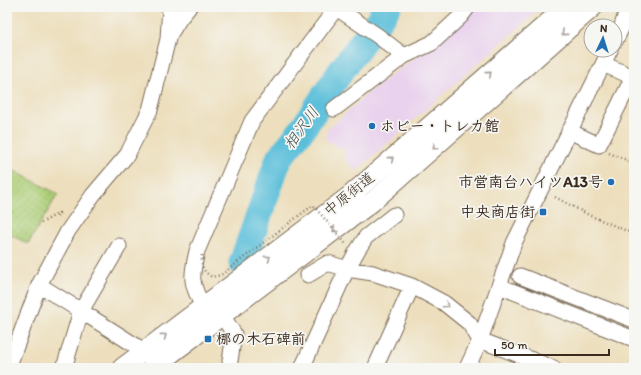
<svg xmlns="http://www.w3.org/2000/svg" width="641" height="375" viewBox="0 0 641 375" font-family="Itim,'Klee One',sans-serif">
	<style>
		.built { fill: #e9d2ed }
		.park { fill: url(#park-dots); stroke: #747c4a }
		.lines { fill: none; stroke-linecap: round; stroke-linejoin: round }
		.river { stroke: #5cbfda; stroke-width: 27 }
		.minor-casing { stroke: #796956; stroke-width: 17 }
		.major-casing { stroke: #796956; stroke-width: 21 }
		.path { stroke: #796956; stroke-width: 2.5; stroke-dasharray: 1 3; stroke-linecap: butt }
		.minor { stroke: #fff; stroke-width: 15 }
		.major { stroke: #fff; stroke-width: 19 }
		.path-bridge { stroke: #796956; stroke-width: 2.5; stroke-dasharray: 1 3; stroke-linecap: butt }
		.oneway { stroke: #a79f9a }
		.poi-dot { fill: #1f6fb2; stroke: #f6f6f2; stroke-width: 1.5 }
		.labels { text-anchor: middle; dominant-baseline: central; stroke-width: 3.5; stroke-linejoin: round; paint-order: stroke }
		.poi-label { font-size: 15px; font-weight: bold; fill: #3b2a1e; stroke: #f6f6f2; text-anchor: start }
		.street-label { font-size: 15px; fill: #3b2a1e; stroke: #f6f6f2 }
		.water-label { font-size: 16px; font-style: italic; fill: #455756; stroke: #f6f6f2 }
	</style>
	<defs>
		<pattern id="park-dots" width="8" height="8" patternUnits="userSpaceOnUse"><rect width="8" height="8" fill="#acce76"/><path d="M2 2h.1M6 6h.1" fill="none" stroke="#95b166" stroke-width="1.8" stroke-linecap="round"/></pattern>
	</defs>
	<rect width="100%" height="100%" fill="#f6f6f2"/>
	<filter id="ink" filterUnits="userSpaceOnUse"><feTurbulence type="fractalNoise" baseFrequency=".025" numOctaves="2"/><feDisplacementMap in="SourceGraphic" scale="8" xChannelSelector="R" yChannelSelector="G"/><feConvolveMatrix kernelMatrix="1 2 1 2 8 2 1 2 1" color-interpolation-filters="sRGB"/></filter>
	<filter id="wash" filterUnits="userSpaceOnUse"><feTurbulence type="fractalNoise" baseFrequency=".012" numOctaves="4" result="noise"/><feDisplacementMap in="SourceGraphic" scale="16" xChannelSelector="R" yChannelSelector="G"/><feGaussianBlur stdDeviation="0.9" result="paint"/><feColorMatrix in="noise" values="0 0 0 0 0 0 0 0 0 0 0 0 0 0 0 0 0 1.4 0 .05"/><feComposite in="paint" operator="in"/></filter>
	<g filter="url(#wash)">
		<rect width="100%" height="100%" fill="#eddfbd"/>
		<path class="built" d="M 473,7 L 542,7 L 356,171 L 344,157 L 346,151 L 326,140 L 327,130 L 376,86 L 431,46 Z"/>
		<path class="park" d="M 7,167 L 58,194 L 28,244 L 7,233 Z"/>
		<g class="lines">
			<path class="river" d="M 242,263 L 279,158 L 301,131 L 341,71 L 388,7"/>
		</g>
	</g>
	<g filter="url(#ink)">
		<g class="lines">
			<defs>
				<path id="minor" d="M 335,7 L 378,36 L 404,56
					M 170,34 L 180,18 L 189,7
					M 615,41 L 621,29 L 628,7
					M 334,109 L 404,56 L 432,43 L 461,16 L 468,7
					M 569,131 L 599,145 L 633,77 L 603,64
					M 119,246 L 81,311 L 144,351
					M 308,275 L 328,263 L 347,269 L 373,273 L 412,286 L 444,303 L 469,323 L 480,340 L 553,368
					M 520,276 L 634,320
					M 39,285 L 81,311 L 64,368
					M 499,286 L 634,339
					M 203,307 C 190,282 191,277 197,251 L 252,121 L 337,7
					M 222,315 L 234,334 L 230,361
					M 8,368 L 39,285 L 68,231 L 93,195 L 127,155 L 150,110 L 168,39 L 170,7
					M 302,368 L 347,269 L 357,251 L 366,237 L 394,215
					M 375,368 L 412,286
					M 467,368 L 480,340 L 514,243 L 610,50"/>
				<path id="major" d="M 122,368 L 352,194 L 566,7
					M 152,368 L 372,202 L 593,7"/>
			</defs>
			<use href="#minor" class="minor-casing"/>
			<use href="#major" class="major-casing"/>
			<path class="path" d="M 609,153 L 634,163
				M 555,197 L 589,215 L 634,234
				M 41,223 L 59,213 L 57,218"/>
			<use href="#minor" class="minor"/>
			<use href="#major" class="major"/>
			<path class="path-bridge" d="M 202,255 C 201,266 202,271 212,277 L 221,275 L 313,205 L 346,244"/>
		</g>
		<defs><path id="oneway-chevron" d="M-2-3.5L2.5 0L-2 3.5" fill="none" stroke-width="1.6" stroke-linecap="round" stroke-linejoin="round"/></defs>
		<g class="oneway">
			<use href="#oneway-chevron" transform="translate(564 33) rotate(139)"/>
			<use href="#oneway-chevron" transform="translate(489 74) rotate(-41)"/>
			<use href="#oneway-chevron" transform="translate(435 147) rotate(139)"/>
			<use href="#oneway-chevron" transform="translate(391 159) rotate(-41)"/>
			<use href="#oneway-chevron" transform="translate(335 230) rotate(143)"/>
			<use href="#oneway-chevron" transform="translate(268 258) rotate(-37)"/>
			<use href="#oneway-chevron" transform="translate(446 305) rotate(35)"/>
			<use href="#oneway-chevron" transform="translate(164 336) rotate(-37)"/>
		</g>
	</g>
	<g class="poi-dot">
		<circle cx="372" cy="126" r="4"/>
		<circle cx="611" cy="182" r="4"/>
		<rect x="539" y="208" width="8" height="8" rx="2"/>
		<rect x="204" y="335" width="8" height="8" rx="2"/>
	</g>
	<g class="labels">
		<g class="poi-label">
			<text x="380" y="126">ホビー・トレカ館</text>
			<text x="603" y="182" text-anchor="end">市営南台ハイツA13号</text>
			<text x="535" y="212" text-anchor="end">中央商店街</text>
			<text x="216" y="339">梛の木石碑前</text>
		</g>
		<g class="street-label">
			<text transform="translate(349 194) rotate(-39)">中原街道</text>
		</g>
		<g class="water-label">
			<text transform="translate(301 128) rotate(-54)">相沢川</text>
		</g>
	</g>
	<rect width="641" height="375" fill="none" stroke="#f6f6f2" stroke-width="24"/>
	<g transform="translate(603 38) rotate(4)"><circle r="19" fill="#f6f6f2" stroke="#aba49d"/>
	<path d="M0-3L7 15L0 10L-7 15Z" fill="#1f6fb2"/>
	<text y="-6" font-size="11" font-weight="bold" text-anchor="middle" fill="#3b2a1e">N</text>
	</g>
	<path d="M495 349v6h114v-6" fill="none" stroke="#3b2a1e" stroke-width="2"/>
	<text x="501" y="349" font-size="12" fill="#3b2a1e" stroke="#f6f6f2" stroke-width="3" paint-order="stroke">50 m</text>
</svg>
